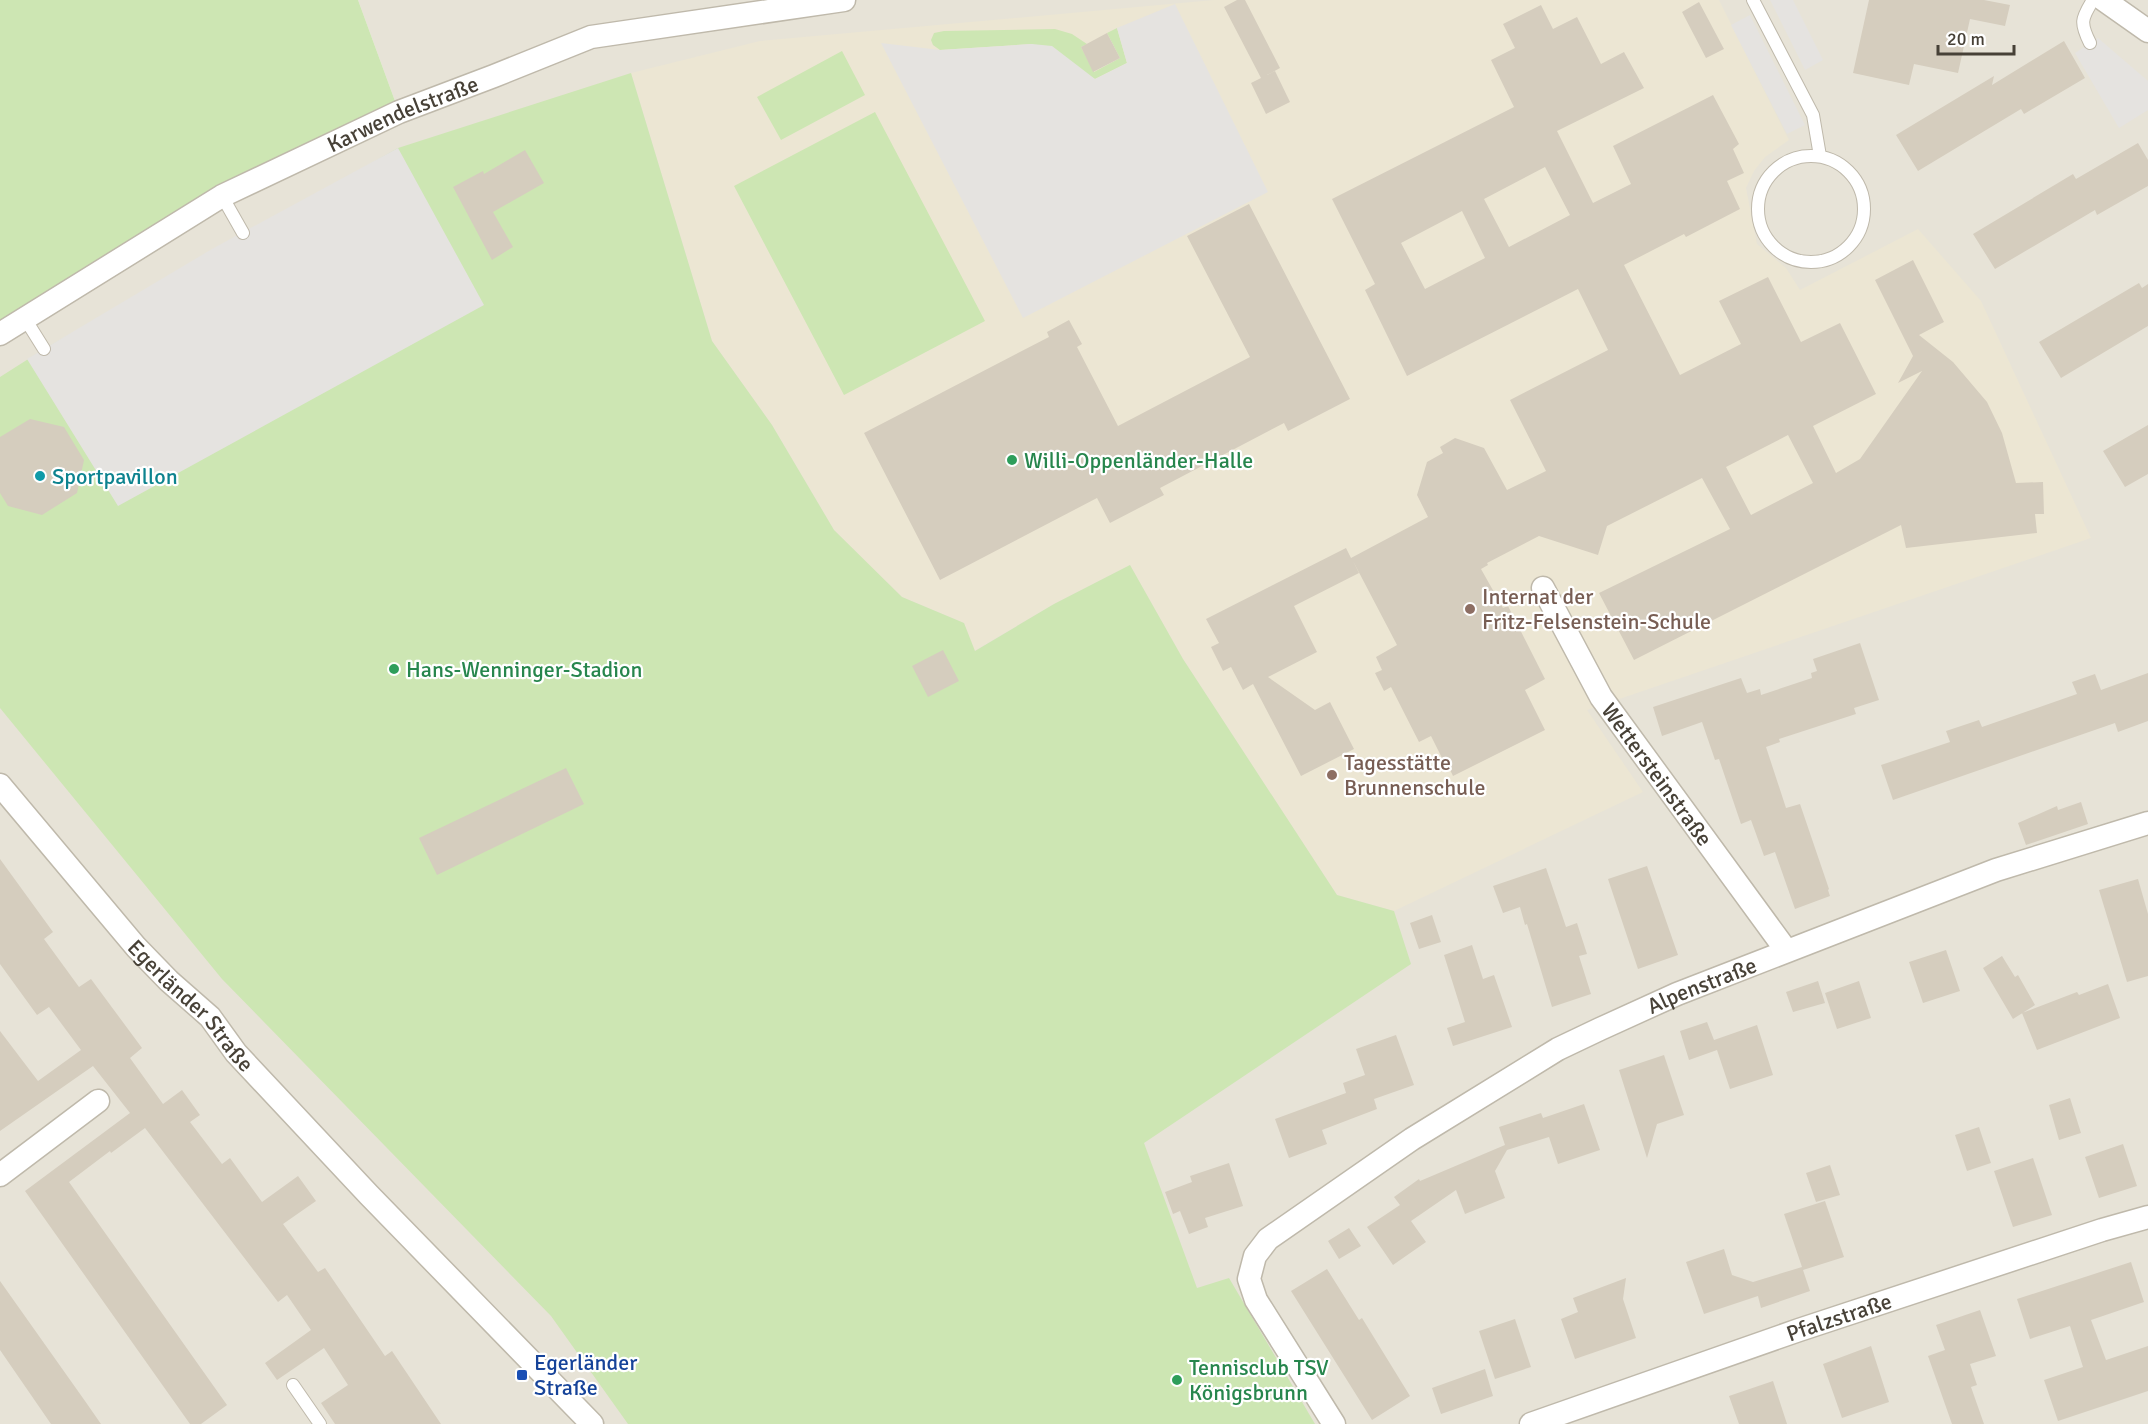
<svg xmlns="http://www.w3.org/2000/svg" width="2148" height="1424" viewBox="0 0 2148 1424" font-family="Signika,sans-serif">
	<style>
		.residential { fill: #e7e3d7 }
		.education { fill: #ece6d3 }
		.green { fill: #cde6b3 }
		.parking { fill: #e5e3e0 }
		.building { fill: #d5cdbe; fill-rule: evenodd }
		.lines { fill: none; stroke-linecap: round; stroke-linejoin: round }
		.lane-casing { stroke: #bfb9ab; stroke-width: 14 }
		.street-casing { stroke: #bfb9ab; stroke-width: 25 }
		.lane { stroke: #fff; stroke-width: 12 }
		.street { stroke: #fff; stroke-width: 22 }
		.leisure-dot { fill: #2e9e5b; stroke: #fff; stroke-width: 2 }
		.culture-dot { fill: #0f9aa8; stroke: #fff; stroke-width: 2 }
		.education-dot { fill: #8d6e63; stroke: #fff; stroke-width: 2 }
		.transit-dot { fill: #1a4fb4; stroke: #fff; stroke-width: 2 }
		.labels { text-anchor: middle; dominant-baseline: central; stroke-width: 4.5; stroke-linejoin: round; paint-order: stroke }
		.street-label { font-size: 22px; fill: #474137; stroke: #fff }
		.leisure-label { font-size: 22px; fill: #27864d; stroke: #fff; text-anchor: start }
		.culture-label { font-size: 22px; fill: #0d838f; stroke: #fff; text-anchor: start }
		.education-label { font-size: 22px; fill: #785e54; stroke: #fff; text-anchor: start }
		.transit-label { font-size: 22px; fill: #164399; stroke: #fff; text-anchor: start }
	</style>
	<rect width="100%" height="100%" fill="#f3f1e9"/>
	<path class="residential" d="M 358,0 L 2148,0 L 2148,1424 L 0,1424 L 0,334 L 24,317 L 399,112 Z"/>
	<path class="education" d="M 1214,0 L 1719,0 L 1789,140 L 1765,157 L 1754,171 L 1746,188 L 1757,244 L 1786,268 L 1800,290 L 1918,229 L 1981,301 L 2091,538 L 1587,710 L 1643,792 L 1394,911 L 1337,895 L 1183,659 L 1130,565 L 1054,604 L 974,651 L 964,623 L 902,597 L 834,530 L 772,425 L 712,341 L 631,73 L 760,41 Z"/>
	<path class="green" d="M 0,0 L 358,0 L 399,112 L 222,196 L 0,334 Z
		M 1117,28 L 1127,63 L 1095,79 L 1032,44 L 940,50 L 933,45 L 931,40 L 934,33 L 944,31 L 1055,29 L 1072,34 L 1087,44 L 1081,47 L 1094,72 L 1120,58 L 1107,33 Z
		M 842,51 L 865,95 L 781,140 L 757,97 Z
		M 631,73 L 712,341 L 772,425 L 834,530 L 902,597 L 964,623 L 975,651 L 1054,604 L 1130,565 L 1183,659 L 1337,895 L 1394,911 L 1411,964 L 1144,1143 L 1197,1288 L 1229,1278 L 1315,1424 L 628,1424 L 551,1316 L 222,979 L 0,708 L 0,377 L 44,349 L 398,148 Z
		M 875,112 L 985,321 L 844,395 L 734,186 Z"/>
	<path class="parking" d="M 1770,0 L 1793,0 L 1823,60 L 1805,70 Z
		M 1175,4 L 1268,192 L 1023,318 L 881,43 L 940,50 L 1032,44 L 1052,46 L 1095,79 L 1127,63 L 1117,28 Z
		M 1750,15 L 1805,125 L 1787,134 L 1731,25 Z
		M 2098,38 L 2148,81 L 2148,110 L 2119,128 L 2075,53 Z
		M 398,148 L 484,305 L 118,506 L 27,359 L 212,249 Z"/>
	<path class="building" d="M 1237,0 L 1245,0 L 1280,68 L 1267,75 L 1275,71 L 1290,102 L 1266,114 L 1251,83 L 1261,78 L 1224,7 Z
		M 1869,0 L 1984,0 L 2010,5 L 2005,26 L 1970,19 L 1958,73 L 1914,64 L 1909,85 L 1853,73 Z
		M 1699,2 L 1724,49 L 1706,58 L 1682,12 Z
		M 1541,5 L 1553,29 L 1577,17 L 1601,64 L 1624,52 L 1644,88 L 1557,131 L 1593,203 L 1631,184 L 1613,146 L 1713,95 L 1739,144 L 1733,149 L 1744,173 L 1727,181 L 1740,209 L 1686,237 L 1684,234 L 1624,265 L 1680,375 L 1741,344 L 1719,301 L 1768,277 L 1801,342 L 1840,323 L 1876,394 L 1813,426 L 1836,473 L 1860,459 L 1922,371 L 1898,383 L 1913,356 L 1875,280 L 1913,260 L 1944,322 L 1919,335 L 1953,362 L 1987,402 L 2002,433 L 2016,483 L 2043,482 L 2044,514 L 2035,514 L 2037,533 L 1906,548 L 1901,525 L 1634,660 L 1599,593 L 1730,529 L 1702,478 L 1607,526 L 1598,555 L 1539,536 L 1487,563 L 1488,565 L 1481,569 L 1503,608 L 1508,606 L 1545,679 L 1525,690 L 1545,730 L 1453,776 L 1444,757 L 1442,758 L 1431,736 L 1419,742 L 1391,687 L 1384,691 L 1375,673 L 1382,670 L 1376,657 L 1397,645 L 1353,561 L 1359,573 L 1294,606 L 1317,652 L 1268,677 L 1315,710 L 1330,702 L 1354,749 L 1301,776 L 1253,684 L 1243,690 L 1231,667 L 1223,671 L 1211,647 L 1219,643 L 1206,619 L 1346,548 L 1351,558 L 1428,517 L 1417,495 L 1427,462 L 1443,453 L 1440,447 L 1455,438 L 1484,448 L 1507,490 L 1546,471 L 1510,400 L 1608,350 L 1578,289 L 1407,376 L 1365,290 L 1375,284 L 1332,199 L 1514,107 L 1491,60 L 1515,48 L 1503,24 ZM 1545,167 L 1570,215 L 1509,247 L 1484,199 ZM 1462,211 L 1485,258 L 1425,289 L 1401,243 ZM 1788,435 L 1813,483 L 1751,515 L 1726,467 Z
		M 1107,33 L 1120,58 L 1093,72 L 1081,47 Z
		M 2064,41 L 2085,78 L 2024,114 L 2021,109 L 1918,171 L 1896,135 L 1994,76 L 1992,85 Z
		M 2138,143 L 2148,160 L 2148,186 L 2097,215 L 2095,210 L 1995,269 L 1973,234 L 2073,174 L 2076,179 Z
		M 525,150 L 544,183 L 493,212 L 513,247 L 492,260 L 453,187 L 483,171 L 484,174 Z
		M 1249,204 L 1350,399 L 1288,431 L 1284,423 L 1160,488 L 1164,495 L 1110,523 L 1097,498 L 940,580 L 864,433 L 1049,337 L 1047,332 L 1069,320 L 1082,344 L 1077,347 L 1118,426 L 1250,357 L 1187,236 Z
		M 2139,283 L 2142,288 L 2148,284 L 2148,326 L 2061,378 L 2039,342 Z
		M 30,419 L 64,427 L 84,460 L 77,493 L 42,515 L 8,506 L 0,493 L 0,437 Z
		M 2148,425 L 2148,474 L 2125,487 L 2103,451 Z
		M 1860,643 L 1879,700 L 1854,708 L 1856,714 L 1779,739 L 1780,742 L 1766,747 L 1786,808 L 1800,804 L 1829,889 L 1828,890 L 1830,896 L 1795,909 L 1775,852 L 1764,856 L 1751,820 L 1741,824 L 1719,759 L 1715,760 L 1702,722 L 1662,736 L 1653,707 L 1741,678 L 1747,693 L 1760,689 L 1761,695 L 1812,678 L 1811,673 L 1817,671 L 1813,659 Z
		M 943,650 L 959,681 L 928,697 L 912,666 Z
		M 2148,673 L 2148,721 L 2118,732 L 2115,723 L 1893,800 L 1881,765 L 1950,742 L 1946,731 L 1979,720 L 1982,727 L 2077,694 L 2072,682 L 2095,674 L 2101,690 Z
		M 566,768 L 584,804 L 437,875 L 419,838 Z
		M 2081,802 L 2088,824 L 2026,845 L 2018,823 L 2057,806 L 2058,810 Z
		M 0,859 L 53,932 L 44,939 L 79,987 L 91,979 L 142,1048 L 130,1058 L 163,1104 L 182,1090 L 200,1115 L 190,1122 L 222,1164 L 230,1158 L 262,1202 L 298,1176 L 316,1201 L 283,1224 L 318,1272 L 325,1268 L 385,1356 L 392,1351 L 441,1424 L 335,1424 L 321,1403 L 348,1385 L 324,1348 L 277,1380 L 265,1363 L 311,1330 L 287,1295 L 278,1302 L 145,1128 L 111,1153 L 110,1151 L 69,1182 L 227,1405 L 201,1424 L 190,1424 L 25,1191 L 130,1113 L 93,1066 L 0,1131 L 0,1031 L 38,1081 L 81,1050 L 49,1007 L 37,1015 L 0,964 Z
		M 1647,866 L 1678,955 L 1638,969 L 1608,879 Z
		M 1546,868 L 1566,927 L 1577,923 L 1587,954 L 1579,956 L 1591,994 L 1552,1007 L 1527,924 L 1525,925 L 1520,907 L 1503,913 L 1493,886 Z
		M 2138,879 L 2148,914 L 2148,976 L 2127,982 L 2099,890 Z
		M 1432,915 L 1441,942 L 1419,949 L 1410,923 Z
		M 1472,945 L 1483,979 L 1494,975 L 1512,1027 L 1453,1046 L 1447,1028 L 1465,1022 L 1444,955 Z
		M 1946,950 L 1960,991 L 1923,1003 L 1909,962 Z
		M 2002,956 L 2015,977 L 2018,975 L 2035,1005 L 2013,1019 L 1983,968 Z
		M 1818,981 L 1825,1003 L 1793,1012 L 1786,992 Z
		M 1859,981 L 1871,1018 L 1837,1029 L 1825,993 Z
		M 2108,984 L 2120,1018 L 2037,1050 L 2022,1013 L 2077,992 L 2079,995 Z
		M 1707,1022 L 1714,1040 L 1757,1025 L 1773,1075 L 1730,1089 L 1717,1050 L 1689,1060 L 1680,1031 Z
		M 1396,1035 L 1414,1085 L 1374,1099 L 1377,1109 L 1322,1130 L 1327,1144 L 1289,1158 L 1275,1119 L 1346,1093 L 1343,1083 L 1365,1075 L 1356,1049 Z
		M 1664,1055 L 1684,1115 L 1657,1124 L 1647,1158 L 1619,1070 Z
		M 2070,1098 L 2081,1133 L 2059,1140 L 2049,1105 Z
		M 1584,1104 L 1600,1150 L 1558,1164 L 1549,1137 L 1507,1150 L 1495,1171 L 1505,1198 L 1465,1214 L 1456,1190 L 1411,1221 L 1426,1242 L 1393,1265 L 1367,1227 L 1400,1205 L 1394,1197 L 1419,1179 L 1420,1181 L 1505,1145 L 1499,1127 L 1541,1113 L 1543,1118 Z
		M 1979,1127 L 1991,1163 L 1967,1171 L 1955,1135 Z
		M 2123,1144 L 2137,1186 L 2099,1198 L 2085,1157 Z
		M 2033,1158 L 2052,1215 L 2013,1227 L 1994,1171 Z
		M 1229,1163 L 1243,1206 L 1205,1218 L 1208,1227 L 1189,1234 L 1180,1211 L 1173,1214 L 1165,1192 L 1192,1182 L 1190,1176 Z
		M 1830,1165 L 1840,1195 L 1816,1202 L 1806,1173 Z
		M 1825,1201 L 1844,1257 L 1803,1270 L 1810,1291 L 1761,1308 L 1758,1296 L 1704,1314 L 1686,1262 L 1724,1249 L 1732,1275 L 1753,1282 L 1802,1267 L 1784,1214 Z
		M 1349,1228 L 1361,1246 L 1339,1259 L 1328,1241 Z
		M 2131,1262 L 2144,1302 L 2091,1320 L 2106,1360 L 2148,1346 L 2148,1391 L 2058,1421 L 2044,1380 L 2083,1367 L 2070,1326 L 2030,1339 L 2017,1299 Z
		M 1327,1269 L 1359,1320 L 1362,1318 L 1410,1396 L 1372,1420 L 1291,1291 Z
		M 1626,1278 L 1623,1299 L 1636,1338 L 1575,1359 L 1561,1319 L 1578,1312 L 1573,1298 Z
		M 0,1281 L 85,1401 L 101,1424 L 51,1424 L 0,1350 Z
		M 1980,1310 L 1996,1356 L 1970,1364 L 1977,1385 L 1971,1387 L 1984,1424 L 1952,1424 L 1928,1356 L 1945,1350 L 1936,1325 Z
		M 1515,1319 L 1531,1367 L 1495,1379 L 1479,1331 Z
		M 1871,1346 L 1889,1402 L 1842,1418 L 1823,1364 Z
		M 1485,1369 L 1493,1396 L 1441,1414 L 1432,1388 Z
		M 1773,1381 L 1787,1424 L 1739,1424 L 1729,1396 Z"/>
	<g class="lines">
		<defs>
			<path id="lane" d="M 1753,0 L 1813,115 L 1820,156
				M 2090,43 C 2080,23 2081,19 2093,0
				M1758 209a53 53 0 1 1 106 0a53 53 0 1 1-106 0Z
				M 222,196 L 243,233
				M 24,317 L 44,349
				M 293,1385 L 320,1424"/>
			<g id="street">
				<path d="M 2104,0 L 2148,31"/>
				<path id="s1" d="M 0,334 L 222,196 L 399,112 L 494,76 L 591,37 L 844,0"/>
				<path id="s2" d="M 1543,588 L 1601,697 L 1786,950"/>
				<path id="s3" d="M 0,785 L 136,947 L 169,981 L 210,1017 L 236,1053 L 369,1195 L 592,1424"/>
				<path d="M 0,1175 L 98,1101"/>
				<path id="s4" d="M 1334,1424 L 1256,1300 L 1249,1279 L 1255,1256 L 1268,1239 L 1412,1139 L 1558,1049 L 1600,1029 L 1677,994 L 1996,870 L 2148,823"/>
				<path id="s5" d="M 1531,1424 L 1799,1330 L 2102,1230 L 2148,1217"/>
			</g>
		</defs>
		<use href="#lane" class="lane-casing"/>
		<use href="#street" class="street-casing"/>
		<use href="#lane" class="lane"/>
		<use href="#street" class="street"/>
	</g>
	<g class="leisure-dot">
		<circle cx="1012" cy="460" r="6"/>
		<circle cx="394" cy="669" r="6"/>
		<circle cx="1177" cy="1380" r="6"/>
	</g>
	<circle class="culture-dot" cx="40" cy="476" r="6"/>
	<g class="education-dot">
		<circle cx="1470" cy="609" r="6"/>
		<circle cx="1332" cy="775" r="6"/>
	</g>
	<rect class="transit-dot" x="516" y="1369" width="12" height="12" rx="3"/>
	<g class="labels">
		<g class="street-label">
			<text stroke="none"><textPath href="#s1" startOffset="460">Karwendelstraße</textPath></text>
			<text stroke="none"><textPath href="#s2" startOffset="219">Wettersteinstraße</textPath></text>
			<text stroke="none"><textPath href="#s4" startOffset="718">Alpenstraße</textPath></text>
			<text stroke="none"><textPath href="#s3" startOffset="292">Egerländer Straße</textPath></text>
			<text stroke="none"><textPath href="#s5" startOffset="326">Pfalzstraße</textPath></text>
		</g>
		<g class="leisure-label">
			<text x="1024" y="460">Willi-Oppenländer-Halle</text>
			<text x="406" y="669">Hans-Wenninger-Stadion</text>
			<text x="1189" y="1367">Tennisclub TSV<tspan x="1189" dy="25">Königsbrunn</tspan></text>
		</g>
		<g class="culture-label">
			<text x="52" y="476">Sportpavillon</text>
		</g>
		<g class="education-label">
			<text x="1482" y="596">Internat der<tspan x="1482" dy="25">Fritz-Felsenstein-Schule</tspan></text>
			<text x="1344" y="762">Tagesstätte<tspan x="1344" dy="25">Brunnenschule</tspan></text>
		</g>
		<g class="transit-label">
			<text x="534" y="1362">Egerländer<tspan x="534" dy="25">Straße</tspan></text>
		</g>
	</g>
	<path d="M1938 45v9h76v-9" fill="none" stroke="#474137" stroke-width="3"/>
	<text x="1947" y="45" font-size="18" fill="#474137" stroke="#ffffff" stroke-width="4.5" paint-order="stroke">20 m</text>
</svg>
